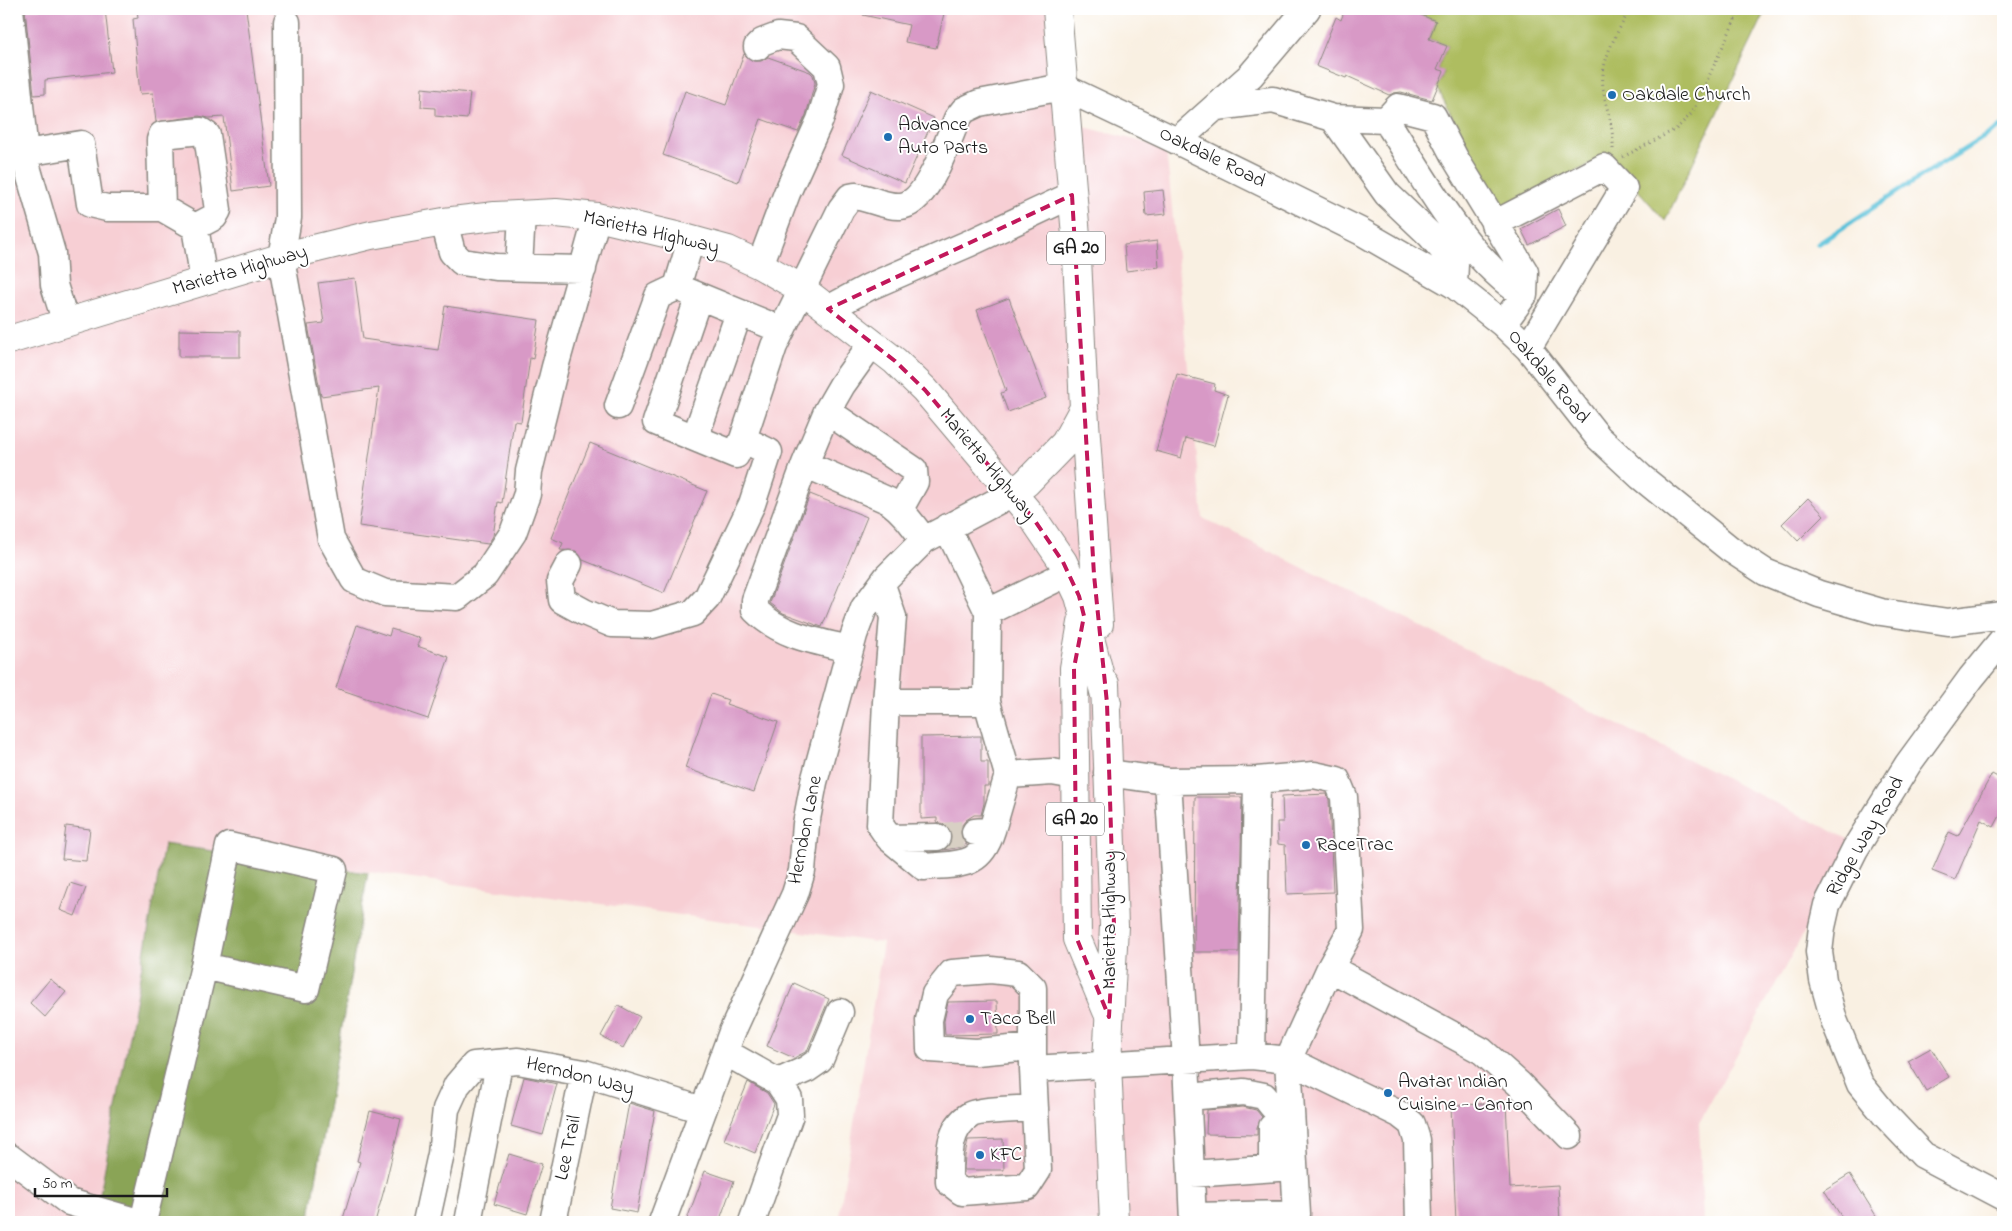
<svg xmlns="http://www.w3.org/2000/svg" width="2012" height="1231" viewBox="0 0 2012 1231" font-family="'Indie Flower',sans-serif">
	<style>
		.built { fill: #f7cfd4 }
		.green { fill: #aebd60; stroke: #656c3e }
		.forest { fill: #8aa456; stroke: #536039 }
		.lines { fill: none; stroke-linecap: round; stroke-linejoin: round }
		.stream { stroke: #5cc2da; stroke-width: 5 }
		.building { fill: #d899c6 }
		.minor-tunnel { stroke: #d8d0c4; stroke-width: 26; stroke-dasharray: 26 13; stroke-linecap: butt }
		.minor-casing { stroke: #8a867f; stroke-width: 29 }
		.major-casing { stroke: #8a867f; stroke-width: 30 }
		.path { stroke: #8a867f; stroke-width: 3; stroke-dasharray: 1 4; stroke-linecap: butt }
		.minor { stroke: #fff; stroke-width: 26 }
		.major { stroke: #fff; stroke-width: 28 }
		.marked { fill: none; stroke: #c2185b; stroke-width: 4; stroke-dasharray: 10 6; stroke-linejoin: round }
		.poi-dot { fill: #1f6fb2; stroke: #fff; stroke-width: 2 }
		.labels { text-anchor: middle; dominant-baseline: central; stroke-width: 4; stroke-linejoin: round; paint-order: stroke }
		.shield { fill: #fff; stroke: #606060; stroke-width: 1 }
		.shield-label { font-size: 19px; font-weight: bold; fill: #1c1c1c }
		.poi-label { font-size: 20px; fill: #1c1c1c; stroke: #fff; text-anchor: start }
		.street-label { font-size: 20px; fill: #1c1c1c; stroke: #fff }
	</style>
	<rect width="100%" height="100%" fill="#fff"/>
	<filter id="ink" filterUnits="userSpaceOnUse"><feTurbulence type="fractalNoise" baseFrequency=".02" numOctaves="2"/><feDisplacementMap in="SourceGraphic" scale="10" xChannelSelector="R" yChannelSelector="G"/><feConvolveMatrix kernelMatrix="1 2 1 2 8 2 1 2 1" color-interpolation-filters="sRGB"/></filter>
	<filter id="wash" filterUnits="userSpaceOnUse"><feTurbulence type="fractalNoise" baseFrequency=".0096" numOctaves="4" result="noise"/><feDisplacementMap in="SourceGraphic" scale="20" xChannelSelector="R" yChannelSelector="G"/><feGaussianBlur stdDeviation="1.12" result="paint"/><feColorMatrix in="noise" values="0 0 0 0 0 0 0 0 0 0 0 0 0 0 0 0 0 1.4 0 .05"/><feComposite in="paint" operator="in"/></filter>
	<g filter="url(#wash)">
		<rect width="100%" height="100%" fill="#f9f0e2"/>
		<path class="built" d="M 9,9 L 792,9 L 842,14 L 842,9 L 1059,9 L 1073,124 L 1166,148 L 1203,518 L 1854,842 L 1699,1123 L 1703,1222 L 838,1222 L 883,943 L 165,844 L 95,1222 L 9,1222 Z"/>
		<path class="green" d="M 1414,9 L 1767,9 L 1665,221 L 1608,156 L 1498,209 L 1437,87 L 1444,72 L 1437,69 L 1447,46 L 1429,39 L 1436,21 L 1412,12 Z"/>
		<path class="forest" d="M 164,844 L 368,873 L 309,1222 L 95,1222 Z"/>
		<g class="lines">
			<path class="stream" d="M 1818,244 L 1903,188 L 2003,125"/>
		</g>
		<g id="blocks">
			<path class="building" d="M 25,9 L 105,9 L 112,72 L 45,80 L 45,94 L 34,95 Z
				M 137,9 L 246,9 L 269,186 L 233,191 L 224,117 L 209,118 L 199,116 L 156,122 L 153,93 L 140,94 L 133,19 L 138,18 Z
				M 864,9 L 945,9 L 936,48 L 905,42 L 909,25 L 863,15 Z
				M 1345,9 L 1406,9 L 1436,21 L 1429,39 L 1447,46 L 1437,69 L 1444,71 L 1432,100 L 1401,92 L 1394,93 L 1389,95 L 1347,76 L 1346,78 L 1316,66 L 1336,17 L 1341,20 Z
				M 744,54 L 753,61 L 761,61 L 768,57 L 810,72 L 813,75 L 815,83 L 806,115 L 798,132 L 761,119 L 738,182 L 663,155 L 685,91 L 726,105 Z
				M 422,88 L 470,93 L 467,119 L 435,116 L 435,108 L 421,107 Z
				M 871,90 L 934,118 L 905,183 L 842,155 Z
				M 1163,190 L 1166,214 L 1146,216 L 1144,192 Z
				M 1558,209 L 1566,226 L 1529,245 L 1521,229 Z
				M 1157,241 L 1159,267 L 1126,271 L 1124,245 Z
				M 355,278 L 363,339 L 438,350 L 445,306 L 539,320 L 533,359 L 530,358 L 521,422 L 514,421 L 502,503 L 498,502 L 493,536 L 488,544 L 359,526 L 379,388 L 321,396 L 308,325 L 324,323 L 318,283 Z
				M 1009,298 L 1046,398 L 1008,412 L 1001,393 L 1006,391 L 977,310 Z
				M 179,330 L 240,331 L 240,357 L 179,357 Z
				M 1177,374 L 1215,384 L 1214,390 L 1228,395 L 1214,446 L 1186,438 L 1181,458 L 1156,451 Z
				M 590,443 L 707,491 L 664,593 L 583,560 L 576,551 L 560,550 L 563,543 L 551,538 Z
				M 810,494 L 867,517 L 822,627 L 783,613 L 770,603 Z
				M 1808,498 L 1824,515 L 1798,541 L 1782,524 Z
				M 357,625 L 389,636 L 391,629 L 420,638 L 417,646 L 449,657 L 428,719 L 336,688 Z
				M 711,694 L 728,700 L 726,704 L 778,722 L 754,792 L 685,768 Z
				M 981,736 L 981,762 L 988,762 L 988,786 L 984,786 L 984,803 L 981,815 L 974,815 L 966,820 L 961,826 L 960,834 L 963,841 L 967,844 L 961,847 L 943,850 L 950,844 L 952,836 L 950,829 L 944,824 L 937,822 L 937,818 L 921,819 L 921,737 Z
				M 1992,774 L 2003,780 L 2003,810 L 1994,827 L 1981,820 L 1955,880 L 1932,871 L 1949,832 L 1958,836 Z
				M 1327,794 L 1329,800 L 1333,892 L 1287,894 L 1285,845 L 1278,844 L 1277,822 L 1283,822 L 1282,796 Z
				M 1195,797 L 1242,797 L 1239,952 L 1194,952 Z
				M 66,826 L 90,829 L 86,861 L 62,859 Z
				M 70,883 L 86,888 L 75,916 L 60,910 Z
				M 50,979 L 66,992 L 45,1017 L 30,1003 Z
				M 794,983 L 829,999 L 807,1051 L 794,1058 L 767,1046 Z
				M 997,1001 L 998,1034 L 945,1035 L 944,1021 L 948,1002 Z
				M 618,1005 L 640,1017 L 623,1048 L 601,1036 Z
				M 1931,1048 L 1949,1077 L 1926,1091 L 1908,1061 Z
				M 524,1077 L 557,1084 L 543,1135 L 511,1126 Z
				M 748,1082 L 767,1093 L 774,1104 L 755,1153 L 724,1140 Z
				M 1506,1102 L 1510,1188 L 1558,1185 L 1560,1222 L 1456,1222 L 1451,1106 Z
				M 629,1103 L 655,1111 L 637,1213 L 610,1208 Z
				M 1243,1107 L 1256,1110 L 1262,1117 L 1257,1127 L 1257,1135 L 1206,1134 L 1207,1110 Z
				M 370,1111 L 401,1119 L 384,1190 L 375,1222 L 342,1222 L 360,1162 L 357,1161 Z
				M 1003,1139 L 1004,1170 L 964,1170 L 965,1156 L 968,1140 Z
				M 509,1154 L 542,1164 L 527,1214 L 494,1204 Z
				M 705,1171 L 734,1181 L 719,1222 L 686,1222 Z
				M 1850,1174 L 1880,1222 L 1845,1222 L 1824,1190 Z"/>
		</g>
	</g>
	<g filter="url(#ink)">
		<use href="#blocks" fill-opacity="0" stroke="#8a867f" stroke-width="1"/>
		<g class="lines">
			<path class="minor-tunnel" d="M 937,837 L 974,832"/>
			<defs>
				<path id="minor" d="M 10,9 L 26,163 L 52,253 L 54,285 L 66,323
					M 287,22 L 288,218 L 281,258 L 331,539 L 354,580 L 385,593 L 457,597 L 485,575 L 513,533 L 527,494 L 529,471 L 555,367 L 597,217
					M 757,47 L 762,42 L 778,36 L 796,38 L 827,67 L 831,84 L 820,120 L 787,193 L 760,265
					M 1217,107 L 1273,100 L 1333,118 L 1386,120
					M 1333,118 L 1387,194 L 1430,235 L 1455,264 L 1454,285
					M 1177,141 L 1251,75 L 1307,9
					M 25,153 L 81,144 L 90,204 L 107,208 L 162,208 L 195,227 L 204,281
					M 162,208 L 160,140 L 162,135 L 201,131 L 207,135 L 218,210 L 214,217 L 195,227
					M 444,222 L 452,252 L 462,262 L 496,267 L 583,269
					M 1494,224 L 1604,167 L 1624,188 L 1528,348
					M 691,240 L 677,287 L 782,330
					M 519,267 L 522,215
					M 699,296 L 656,422 L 736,455 L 743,439
					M 828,309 L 869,287 L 970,243 L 1072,195
					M 1503,324 L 1524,295 L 1525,272 L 1455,158 L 1433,116 L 1398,107 L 1386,120 C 1424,178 1465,257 1524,295
					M 618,406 L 658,296 L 677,287
					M 827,411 L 914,470 L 915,482 L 900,509
					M 695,438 L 739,313
					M 805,464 L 889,501 C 904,512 913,525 924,540
					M 947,527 L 988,612 L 987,702 L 1008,775 L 1052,772 L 1075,776
					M 569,564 L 560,581 L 562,600 L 584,612 L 612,624 L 652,625 L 693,613 L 707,598 L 752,504 L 769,452 L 743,439 L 774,346 L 841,209 L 850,197 L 855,196 C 871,198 884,207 900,206 C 927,205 948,140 957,119 L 964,110 L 979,103 L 1063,87 L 1177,141 L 1360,231 L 1454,285 L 1503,324 L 1528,348 L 1598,437 L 1641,477 L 1730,549 L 1765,572 L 1819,594 L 1881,612 L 1948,622 L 2003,615
					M 882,585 L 893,617 L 886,702 L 880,825 L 889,838 L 937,837
					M 988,612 L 1068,573
					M 2003,639 L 1971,678 L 1908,764 L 1855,849 L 1827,905 L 1822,927 L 1819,952 L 1823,980 L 1834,1020 L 1860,1084 L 1886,1116 L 1923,1155 L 2003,1197
					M 850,649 C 815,641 781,636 755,610 L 755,600 L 805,464 L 827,411 L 842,385 L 872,343
					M 886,702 L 987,702
					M 1168,781 L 1186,1061 L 1193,1222
					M 975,832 L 992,830 L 1008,775
					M 889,838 L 924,867 C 959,863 980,869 992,830
					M 1330,968 L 1482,1051 L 1519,1084 L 1569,1136
					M 725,1052 L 778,1082 L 789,1099 L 790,1115 L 752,1222
					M 1252,1056 L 1257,780
					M 1033,1069 L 1033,988 L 1018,973 L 991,970 L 952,973 L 935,994 L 929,1020 L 930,1049 L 976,1052 L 1033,1047
					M 778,1082 L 807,1069 L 820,1060 L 840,1012
					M 1188,1097 L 1244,1092 L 1264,1096 L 1272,1106
					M 1035,1108 C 1023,1109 977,1110 970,1115 C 947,1129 949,1159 949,1182 L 962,1192 L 1027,1187 L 1038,1170 L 1033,1069 L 1252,1056 L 1288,1060 L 1330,968 L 1351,930 L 1344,797 L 1337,780 L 1314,775 L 1257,780 L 1168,781 L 1107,773
					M 1272,1127 L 1272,1168
					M 9,1157 L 69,1202 L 138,1222
					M 1191,1174 L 1294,1167
					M 1193,1216 L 1297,1214 L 1288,1060 L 1399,1114 L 1412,1124 L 1417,1140 L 1419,1222
					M 143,1222 L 204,966 L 229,846 L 334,870 L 306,989 L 204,966
					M 426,1222 L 441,1154 L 446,1109 L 457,1085 L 474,1065 L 518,1061 L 584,1073 L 702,1110
					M 468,1222 L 497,1075 L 497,1063
					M 553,1222 L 584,1073
					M 662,1222 L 732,1032 L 795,894 L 802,871 L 806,824 L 814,782 L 854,635 L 864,608 L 887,577 L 924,540 L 1011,494"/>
				<path id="major" d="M 1057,9 L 1076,236 L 1084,408 L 1099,624
					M 9,340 L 293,254 L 371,235 L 444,222 L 495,216 L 556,213 L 597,217 L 681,237 L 728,250 L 760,265 L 802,289 L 895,361 L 925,390 L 1033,518 L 1063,562 L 1079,596 L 1107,703
					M 1011,494 L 1026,483 L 1065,443 L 1084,408
					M 1082,623 L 1074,668 L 1077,939 L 1107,1011
					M 1105,684 L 1114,926 L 1107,1063 L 1114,1222"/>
			</defs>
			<use href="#minor" class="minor-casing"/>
			<use href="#major" class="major-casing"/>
			<path class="path" d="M 1613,149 C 1614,127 1606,109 1603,88 C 1600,59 1617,34 1630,9
				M 1623,157 L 1676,129 L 1692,113 L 1735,20 L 1730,9"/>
			<use href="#minor" class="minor"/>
			<use href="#major" class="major"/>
		</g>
	</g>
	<path class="marked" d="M 1072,195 L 1094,575 L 1107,703 L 1114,926 L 1109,1017 L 1077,939 L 1074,668 L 1084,616 L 1079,596 L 1063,562 L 1033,518 L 925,390 L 895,361 L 828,309 Z"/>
	<g class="poi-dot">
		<circle cx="1612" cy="95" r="5"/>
		<circle cx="888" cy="137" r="5"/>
		<circle cx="1306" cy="845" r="5"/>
		<circle cx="970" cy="1019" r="5"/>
		<circle cx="1388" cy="1093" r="5"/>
		<circle cx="980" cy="1155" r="5"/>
	</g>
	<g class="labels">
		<g class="shield">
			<rect x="1047" y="231.5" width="58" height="33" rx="4"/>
			<rect x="1046" y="802.5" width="58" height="33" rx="4"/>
		</g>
		<g class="shield-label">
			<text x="1076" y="248">GA 20</text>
			<text x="1075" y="819">GA 20</text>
		</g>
		<g class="poi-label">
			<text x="1622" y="95">Oakdale Church</text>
			<text x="898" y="125">Advance<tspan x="898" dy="23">Auto Parts</tspan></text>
			<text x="1316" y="845">RaceTrac</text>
			<text x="980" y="1019">Taco Bell</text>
			<text x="1398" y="1082">Avatar Indian<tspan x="1398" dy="23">Cuisine - Canton</tspan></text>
			<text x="990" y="1155">KFC</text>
		</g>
		<g class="street-label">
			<text transform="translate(1212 158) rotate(26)">Oakdale Road</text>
			<text transform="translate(651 233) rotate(13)">Marietta Highway</text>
			<text transform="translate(240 271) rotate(-16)">Marietta Highway</text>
			<text transform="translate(1548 377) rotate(50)">Oakdale Road</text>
			<text transform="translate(987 465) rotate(50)">Marietta Highway</text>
			<text transform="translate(806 830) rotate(-79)">Herndon Lane</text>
			<text transform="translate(1866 837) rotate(-60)">Ridge Way Road</text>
			<text transform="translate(1110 920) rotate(-90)">Marietta Highway</text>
			<text transform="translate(580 1077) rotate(14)">Herndon Way</text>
			<text transform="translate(569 1148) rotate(-78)">Lee Trail</text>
		</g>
	</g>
	<rect width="2012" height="1231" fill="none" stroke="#fff" stroke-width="30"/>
	<path d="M35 1188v8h132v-8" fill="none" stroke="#1c1c1c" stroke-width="2.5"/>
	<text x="42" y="1188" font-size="15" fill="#1c1c1c" stroke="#ffffff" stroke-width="4" paint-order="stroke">50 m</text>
</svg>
